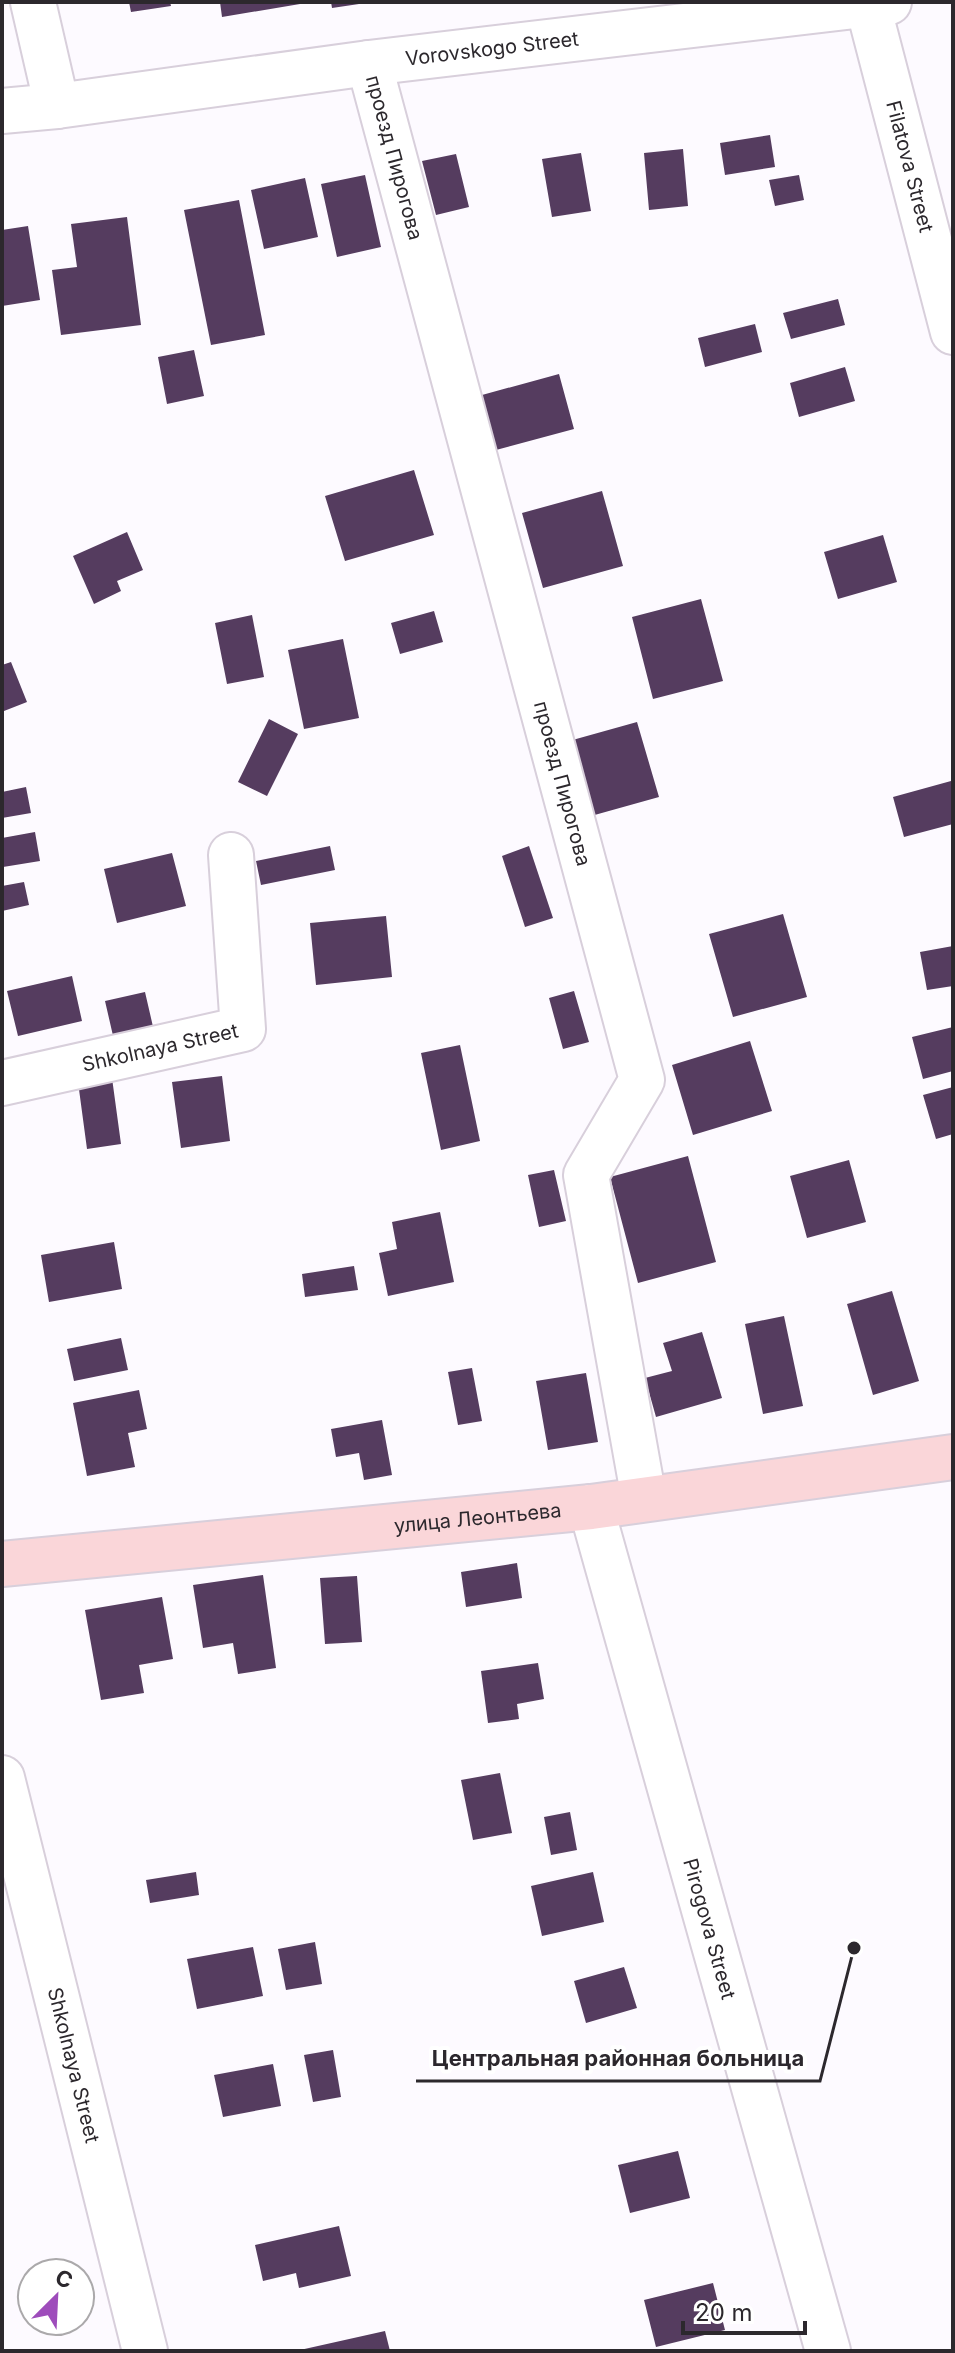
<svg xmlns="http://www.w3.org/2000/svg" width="955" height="2353" viewBox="0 0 955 2353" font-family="Inter,sans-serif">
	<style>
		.building { fill: #553c5f }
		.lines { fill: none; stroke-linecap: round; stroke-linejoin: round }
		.street-casing { stroke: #d8cfdb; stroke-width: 48 }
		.secondary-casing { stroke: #d8cfdb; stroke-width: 48 }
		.street { stroke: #fff; stroke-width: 44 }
		.secondary { stroke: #fad6d9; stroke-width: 44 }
		.labels { text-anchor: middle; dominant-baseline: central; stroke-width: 8; stroke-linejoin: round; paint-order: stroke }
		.street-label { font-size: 20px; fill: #2c282d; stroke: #fff }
		.leader { fill: none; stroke: #2c282d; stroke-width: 3 }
		.callout-dot { fill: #2c282d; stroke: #fff; stroke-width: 3 }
		.callout-label { font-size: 22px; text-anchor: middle; font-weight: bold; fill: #2c282d; stroke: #fff; stroke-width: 8; stroke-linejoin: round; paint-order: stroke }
	</style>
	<rect width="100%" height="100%" fill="#fdfaff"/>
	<path class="building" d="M 129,2 L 170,2 L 171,6 L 131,12 Z
		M 220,2 L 300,2 L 300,4 L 222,17 Z
		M 331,2 L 359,2 L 359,4 L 332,8 Z
		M 770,135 L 775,167 L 725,175 L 720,143 Z
		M 683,149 L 688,206 L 649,210 L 644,153 Z
		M 581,153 L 591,211 L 552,217 L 542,159 Z
		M 456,154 L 469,207 L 436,215 L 422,161 Z
		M 365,175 L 381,247 L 337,257 L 321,184 Z
		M 799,175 L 804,200 L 775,206 L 769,180 Z
		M 305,178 L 318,237 L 264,249 L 251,190 Z
		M 239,200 L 265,335 L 211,345 L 184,210 Z
		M 127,217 L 141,325 L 61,335 L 52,270 L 77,267 L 71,224 Z
		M 28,226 L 40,300 L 2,306 L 2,230 Z
		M 838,299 L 845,325 L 791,339 L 783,313 Z
		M 755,324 L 762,352 L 705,367 L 698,338 Z
		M 194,350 L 204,396 L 167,404 L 158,357 Z
		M 845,367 L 855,401 L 799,417 L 790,383 Z
		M 559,374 L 574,429 L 496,450 L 482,395 Z
		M 414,470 L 434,535 L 345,561 L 325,496 Z
		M 602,491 L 623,566 L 543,588 L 522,513 Z
		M 127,532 L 143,570 L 117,581 L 121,591 L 94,604 L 73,556 Z
		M 883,535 L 897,582 L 838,599 L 824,552 Z
		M 701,599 L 723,681 L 653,699 L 632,617 Z
		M 434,611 L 443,642 L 400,654 L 391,623 Z
		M 252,615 L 264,677 L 227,684 L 215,623 Z
		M 343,639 L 359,718 L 304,729 L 288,650 Z
		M 11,662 L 27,702 L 4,711 L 2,665 Z
		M 269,719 L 298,734 L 267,796 L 238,782 Z
		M 637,722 L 659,797 L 591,816 L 569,741 Z
		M 951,781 L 953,824 L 904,837 L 893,797 Z
		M 26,787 L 31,813 L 2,818 L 2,792 Z
		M 35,832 L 40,861 L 3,867 L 2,838 Z
		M 330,846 L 335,870 L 261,885 L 256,861 Z
		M 529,846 L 553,918 L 525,927 L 502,856 Z
		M 172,853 L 186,906 L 117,923 L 104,869 Z
		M 24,882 L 29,905 L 2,911 L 2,886 Z
		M 783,914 L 807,997 L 733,1017 L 709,934 Z
		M 386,916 L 392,977 L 316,985 L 310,923 Z
		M 953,946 L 953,986 L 927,990 L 920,952 Z
		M 72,976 L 82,1021 L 18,1036 L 7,991 Z
		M 574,991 L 589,1042 L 563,1049 L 549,998 Z
		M 145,992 L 154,1031 L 114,1040 L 105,1001 Z
		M 953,1027 L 953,1071 L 923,1079 L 912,1037 Z
		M 750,1041 L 772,1111 L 693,1135 L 672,1065 Z
		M 460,1045 L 480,1141 L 441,1150 L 421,1053 Z
		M 222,1076 L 230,1141 L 181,1148 L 172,1082 Z
		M 112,1078 L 121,1144 L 87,1149 L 78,1082 Z
		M 953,1087 L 953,1134 L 936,1139 L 923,1095 Z
		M 688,1156 L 716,1262 L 638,1283 L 610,1177 Z
		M 849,1160 L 866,1222 L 807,1238 L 790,1176 Z
		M 554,1170 L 566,1221 L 539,1227 L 528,1175 Z
		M 440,1212 L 454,1282 L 388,1296 L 379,1253 L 397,1249 L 392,1222 Z
		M 114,1242 L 122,1289 L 49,1302 L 41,1255 Z
		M 354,1266 L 358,1290 L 305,1297 L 302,1274 Z
		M 892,1291 L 919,1381 L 873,1395 L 847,1304 Z
		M 784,1316 L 803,1406 L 763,1414 L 745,1324 Z
		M 702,1332 L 722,1398 L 656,1417 L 645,1378 L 672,1371 L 663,1343 Z
		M 121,1338 L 128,1370 L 74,1381 L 67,1349 Z
		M 472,1368 L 482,1421 L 458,1425 L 448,1372 Z
		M 586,1373 L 598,1442 L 548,1450 L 536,1381 Z
		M 139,1390 L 147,1429 L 128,1433 L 135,1467 L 87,1476 L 73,1403 Z
		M 382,1420 L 392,1475 L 364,1480 L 359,1453 L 336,1457 L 331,1429 Z
		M 517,1563 L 522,1598 L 466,1607 L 461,1572 Z
		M 263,1575 L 276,1668 L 238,1674 L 233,1643 L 203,1648 L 193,1585 Z
		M 357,1576 L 362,1642 L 325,1644 L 320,1578 Z
		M 162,1597 L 173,1659 L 139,1665 L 144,1693 L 101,1700 L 85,1610 Z
		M 538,1663 L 544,1699 L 517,1704 L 519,1719 L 488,1723 L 481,1671 Z
		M 500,1773 L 512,1833 L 473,1840 L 461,1780 Z
		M 570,1812 L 577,1850 L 551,1855 L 544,1817 Z
		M 196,1872 L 199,1895 L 150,1903 L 146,1880 Z
		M 593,1872 L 604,1922 L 542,1936 L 531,1886 Z
		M 315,1942 L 322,1984 L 286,1990 L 278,1949 Z
		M 253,1947 L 263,1996 L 197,2009 L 187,1959 Z
		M 624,1967 L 637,2008 L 586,2023 L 574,1981 Z
		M 333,2050 L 341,2097 L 313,2102 L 304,2055 Z
		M 273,2064 L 281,2106 L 223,2117 L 214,2075 Z
		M 678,2151 L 690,2198 L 630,2213 L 618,2165 Z
		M 339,2226 L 351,2276 L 299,2288 L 296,2273 L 263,2281 L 255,2245 Z
		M 713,2283 L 725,2330 L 656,2347 L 644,2300 Z
		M 385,2331 L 390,2351 L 300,2351 L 300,2350 Z"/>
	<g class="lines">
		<defs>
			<g id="street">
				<path d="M 33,2 L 57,106"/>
				<path id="s1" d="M 867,2 L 953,332"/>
				<path id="s2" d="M 369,63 L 642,1080 L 586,1175 L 644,1499"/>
				<path id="s3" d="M 2,111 L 57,106 L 369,63 L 889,2"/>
				<path id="s4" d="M 2,1083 L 243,1029 L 231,855"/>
				<path id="s5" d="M 591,1507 L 828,2351"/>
				<path id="s6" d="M 2,1778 L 145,2351"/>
			</g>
			<g id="secondary">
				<path id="s7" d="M 2,1564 L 591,1507 L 953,1457"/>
			</g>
		</defs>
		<use href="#street" class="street-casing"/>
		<use href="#secondary" class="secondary-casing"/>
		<use href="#street" class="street"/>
		<use href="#secondary" class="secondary"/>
	</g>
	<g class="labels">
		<g class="street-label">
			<text stroke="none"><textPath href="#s3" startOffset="494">Vorovskogo Street</textPath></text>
			<text stroke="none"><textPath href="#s2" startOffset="98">проезд Пирогова</textPath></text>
			<text stroke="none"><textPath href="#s1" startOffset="170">Filatova Street</textPath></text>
			<text stroke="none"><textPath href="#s2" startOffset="746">проезд Пирогова</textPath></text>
			<text stroke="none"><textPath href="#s4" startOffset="162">Shkolnaya Street</textPath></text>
			<text stroke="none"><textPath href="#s7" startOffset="478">улица Леонтьева</textPath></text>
			<text stroke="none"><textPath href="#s5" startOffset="438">Pirogova Street</textPath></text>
			<text stroke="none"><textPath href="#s6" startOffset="296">Shkolnaya Street</textPath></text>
		</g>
	</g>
	<path class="leader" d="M854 1948L820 2081H416"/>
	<circle class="callout-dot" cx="854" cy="1948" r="8"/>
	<g class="callout-label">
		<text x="618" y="2066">Центральная районная больница</text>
	</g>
	<rect width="955" height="2353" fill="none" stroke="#2c282d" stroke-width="8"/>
	<g transform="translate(56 2297) rotate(24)"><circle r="38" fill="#ffffff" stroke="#aba9ab" stroke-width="2"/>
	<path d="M0-6L14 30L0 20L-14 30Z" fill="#9e4cbb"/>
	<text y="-12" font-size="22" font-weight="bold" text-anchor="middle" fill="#2c282d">С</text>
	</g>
	<path d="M683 2321v12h122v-12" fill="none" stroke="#2c282d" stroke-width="4"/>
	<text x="695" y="2321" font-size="24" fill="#2c282d" stroke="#ffffff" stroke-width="6" paint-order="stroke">20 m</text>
</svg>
